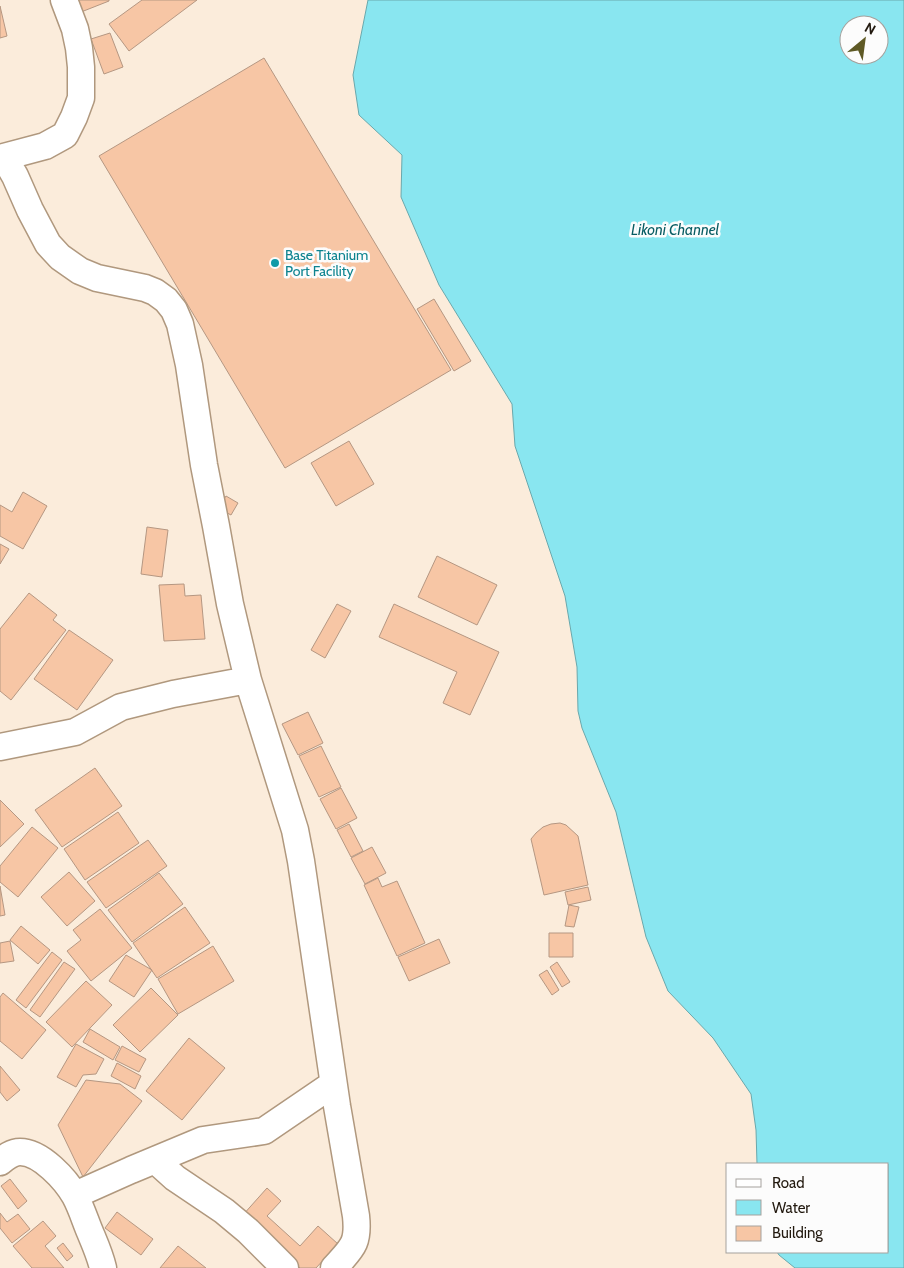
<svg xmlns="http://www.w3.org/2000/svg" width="904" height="1268" viewBox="0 0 904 1268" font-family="Cabin,sans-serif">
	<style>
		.water { fill: #89e6f0; stroke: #6aa8ac; fill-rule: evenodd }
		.building { fill: #f7c6a5; stroke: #b59782 }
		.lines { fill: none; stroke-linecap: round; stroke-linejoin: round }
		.street-casing { stroke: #b0987e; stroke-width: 29 }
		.street { stroke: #fff; stroke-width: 26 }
		.culture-dot { fill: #0f9aa8; stroke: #fcfcfc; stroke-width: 2 }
		.labels { text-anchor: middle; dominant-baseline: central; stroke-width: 5; stroke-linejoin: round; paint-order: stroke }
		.culture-label { font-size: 14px; fill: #0d838f; stroke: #fcfcfc; text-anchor: start }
		.water-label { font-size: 15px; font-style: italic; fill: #075c63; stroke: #fcfcfc }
	</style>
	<rect width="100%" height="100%" fill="#fbecdb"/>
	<path class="water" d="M 368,0 L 904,0 L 904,1268 L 795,1268 L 779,1255 L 777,1252 L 888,1252 L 888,1164 L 757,1164 L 756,1130 L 751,1094 L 713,1038 L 668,991 L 646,937 L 616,812 L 582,728 L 578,711 L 577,667 L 565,596 L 515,446 L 512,404 L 439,285 L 401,197 L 402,155 L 359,115 L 353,75 ZM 849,25 L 879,25 L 879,55 L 849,55 Z"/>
	<path class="building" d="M 71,0 L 109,0 L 109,1 L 76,14 Z
		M 142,0 L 197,0 L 129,51 L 109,24 Z
		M 0,6 L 7,36 L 0,38 Z
		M 110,33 L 123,67 L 104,74 L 91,39 Z
		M 264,58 L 451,370 L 285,468 L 99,156 Z
		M 434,299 L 471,361 L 454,371 L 417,309 Z
		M 349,441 L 374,484 L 336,506 L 311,463 Z
		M 23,492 L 47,506 L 23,549 L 0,536 L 0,505 L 12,512 Z
		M 226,496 L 238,503 L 231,515 L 218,508 Z
		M 147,527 L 168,530 L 162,577 L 141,574 Z
		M 0,544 L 9,549 L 0,564 Z
		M 437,556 L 497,585 L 477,625 L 418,597 Z
		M 184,584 L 185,596 L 201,595 L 205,639 L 164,641 L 159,585 Z
		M 29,593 L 57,615 L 53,620 L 66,630 L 11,700 L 0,691 L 0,629 Z
		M 337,604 L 351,611 L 325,658 L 311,650 Z
		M 394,604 L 499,652 L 470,715 L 443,703 L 457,672 L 379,637 Z
		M 69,630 L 113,660 L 77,710 L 34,679 Z
		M 308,712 L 323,743 L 298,755 L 282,724 Z
		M 321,746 L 341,787 L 319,797 L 299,756 Z
		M 95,768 L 122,806 L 62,847 L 35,810 Z
		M 341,788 L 357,818 L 336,829 L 320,799 Z
		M 0,800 L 24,824 L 0,847 Z
		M 118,812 L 139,843 L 85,880 L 64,849 Z
		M 560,823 L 566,825 L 578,836 L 588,885 L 544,895 L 531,839 L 536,833 L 543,827 L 551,824 Z
		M 349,824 L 363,851 L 351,857 L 337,830 Z
		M 32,827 L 58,848 L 18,897 L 0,882 L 0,866 Z
		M 148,840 L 167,866 L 106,908 L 87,882 Z
		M 372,847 L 386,873 L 365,884 L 351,858 Z
		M 69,872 L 95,901 L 67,926 L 41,897 Z
		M 159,873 L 183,904 L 132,942 L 108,910 Z
		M 378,878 L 382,887 L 397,881 L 425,943 L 397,956 L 364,885 Z
		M 0,886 L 5,915 L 0,916 Z
		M 588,887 L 591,900 L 568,905 L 565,892 Z
		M 569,905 L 579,907 L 574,927 L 565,926 Z
		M 185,907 L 210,943 L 157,978 L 133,943 Z
		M 100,909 L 132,948 L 91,981 L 67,951 L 81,940 L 73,930 Z
		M 21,926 L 50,950 L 38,964 L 10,940 Z
		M 549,933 L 573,933 L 573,957 L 549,957 Z
		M 439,939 L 450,963 L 409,981 L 398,957 Z
		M 10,941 L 14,961 L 0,963 L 0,943 Z
		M 213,946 L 234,981 L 178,1014 L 158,979 Z
		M 52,952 L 62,960 L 26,1008 L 16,1000 Z
		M 126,955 L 152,970 L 134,997 L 109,981 Z
		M 64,962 L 75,969 L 40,1017 L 30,1010 Z
		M 557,962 L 570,982 L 562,987 L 550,967 Z
		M 547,970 L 559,990 L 552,995 L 539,975 Z
		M 86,981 L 112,1005 L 72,1047 L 46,1022 Z
		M 151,988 L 178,1015 L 140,1052 L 113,1025 Z
		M 3,993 L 46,1030 L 22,1059 L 0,1041 L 0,997 Z
		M 90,1029 L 120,1047 L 113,1060 L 83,1042 Z
		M 189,1038 L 225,1068 L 182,1120 L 146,1091 Z
		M 76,1044 L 104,1059 L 96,1074 L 83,1075 L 76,1087 L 57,1077 Z
		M 122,1046 L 146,1059 L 139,1072 L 115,1060 Z
		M 117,1063 L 141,1076 L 135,1089 L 111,1076 Z
		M 0,1066 L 20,1090 L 7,1101 L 0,1092 Z
		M 86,1080 L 120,1084 L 142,1101 L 83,1177 L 58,1125 Z
		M 10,1179 L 27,1201 L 18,1209 L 1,1186 Z
		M 267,1188 L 281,1201 L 267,1216 L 300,1246 L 318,1226 L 338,1244 L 316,1268 L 300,1268 L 242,1216 Z
		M 117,1212 L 153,1239 L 141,1255 L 105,1228 Z
		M 0,1213 L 7,1222 L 18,1214 L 30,1229 L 12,1243 L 0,1228 Z
		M 43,1221 L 56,1236 L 45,1246 L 64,1268 L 32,1268 L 13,1246 Z
		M 63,1243 L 73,1256 L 67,1261 L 57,1248 Z
		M 178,1246 L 206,1268 L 160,1268 Z"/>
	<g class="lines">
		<defs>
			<path id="street" d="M 4,157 L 15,176 L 30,210 L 48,244 L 60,257 L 80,271 L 97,278 L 145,288 L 155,292 L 166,300 L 174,310 L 180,324 L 189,365 L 204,465 L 216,526 L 230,604 L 248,680 L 295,830 L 301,861 L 337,1106 L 356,1216 C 359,1244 352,1248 334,1268
				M 0,158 L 45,146 L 65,135 L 74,117 L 81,98 L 81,67 L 79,48 L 75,29 L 64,0
				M 0,747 L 75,732 L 121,707 L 173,694 L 248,680
				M 155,1160 L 175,1178 L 224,1211 L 248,1231 L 285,1268
				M 0,1162 C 6,1157 12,1152 20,1152 C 41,1152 66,1180 75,1196 C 81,1207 85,1220 90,1232 C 95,1244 100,1255 103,1268
				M 75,1195 L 131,1170 L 203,1140 L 264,1131 L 333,1084"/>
		</defs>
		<use href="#street" class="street-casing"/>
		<use href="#street" class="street"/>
	</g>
	<circle class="culture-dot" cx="275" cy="263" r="5"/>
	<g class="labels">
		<g class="culture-label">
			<text x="285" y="255">Base Titanium<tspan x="285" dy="16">Port Facility</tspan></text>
		</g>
		<g class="water-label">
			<text x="675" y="230">Likoni Channel</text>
		</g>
	</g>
	<rect x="726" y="1163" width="162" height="90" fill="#fcfcfc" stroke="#a5a19d"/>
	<rect x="736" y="1179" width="25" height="8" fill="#ffffff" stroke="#a5a19d"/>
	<text x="772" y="1188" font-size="15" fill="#22190f">Road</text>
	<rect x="736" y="1200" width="25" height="15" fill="#89e6f0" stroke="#a5a19d"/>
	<text x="772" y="1213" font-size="15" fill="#22190f">Water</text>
	<rect x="736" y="1226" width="25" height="15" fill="#f7c6a5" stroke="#a5a19d"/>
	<text x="772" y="1238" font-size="15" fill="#22190f">Building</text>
	<g transform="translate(864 40) rotate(29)"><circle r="24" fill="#fcfcfc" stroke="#a5a19d"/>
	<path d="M0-4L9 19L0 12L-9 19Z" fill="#5e5925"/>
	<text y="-8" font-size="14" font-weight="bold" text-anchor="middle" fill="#22190f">N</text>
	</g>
</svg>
